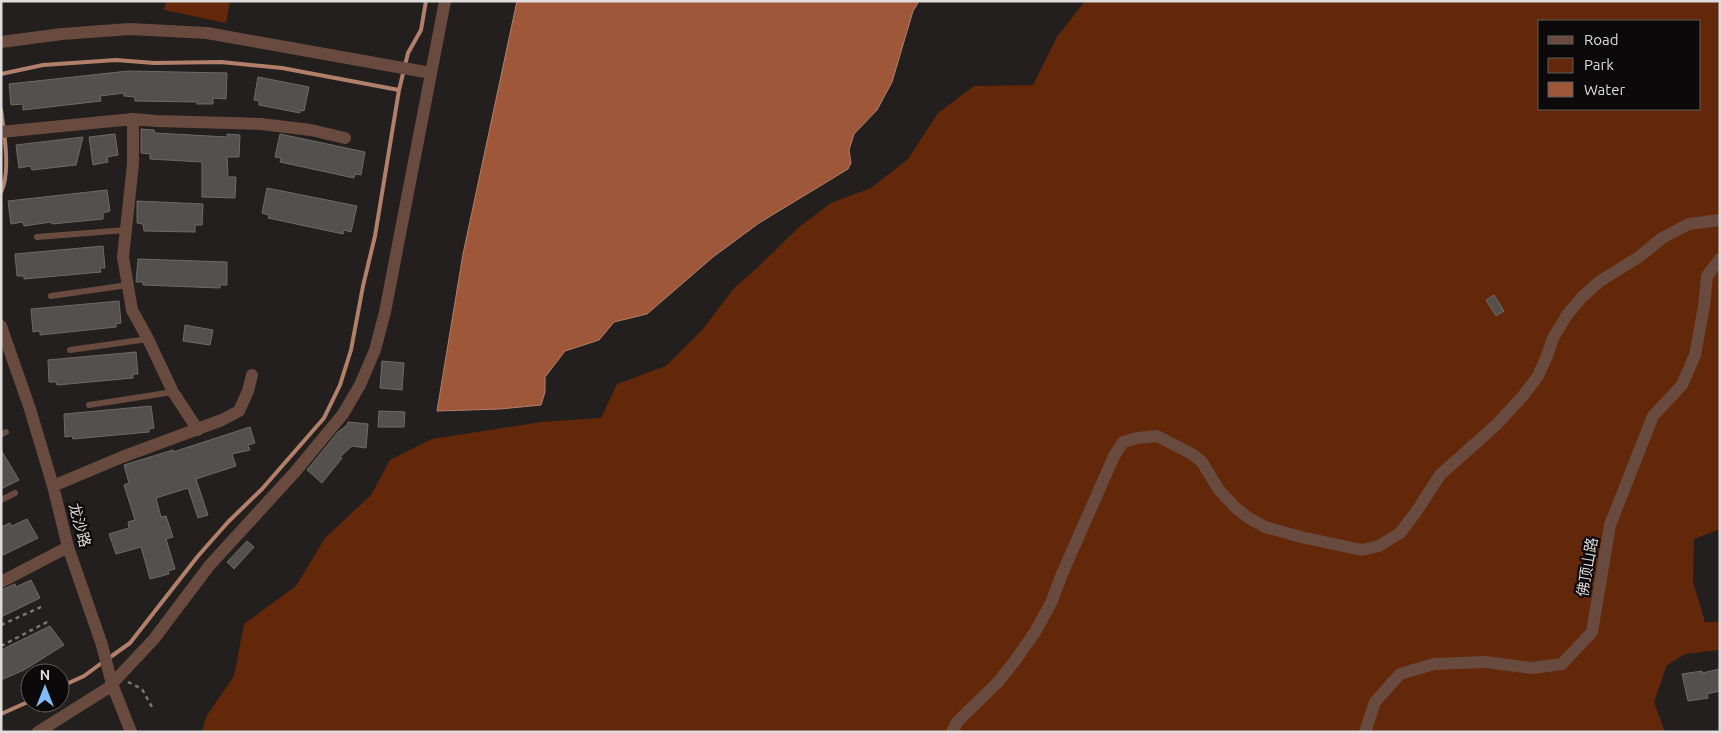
<svg xmlns="http://www.w3.org/2000/svg" width="1721" height="733" viewBox="0 0 1721 733" font-family="Ubuntu,'Noto Sans SC',sans-serif">
	<style>
		.green { fill: #632709; fill-rule: evenodd }
		.water { fill: #9e5839; stroke: #b2806a }
		.lines { fill: none; stroke-linecap: round; stroke-linejoin: round }
		.stream { stroke: #b2806a; stroke-width: 4 }
		.building { fill: #54504e; stroke: #6e6a68 }
		.path { stroke: #7a7675; stroke-width: 2.5; stroke-dasharray: 4 4; stroke-linecap: butt }
		.lane { stroke: #694a3e; stroke-width: 6 }
		.street { stroke: #694a3e; stroke-width: 12 }
		.labels { text-anchor: middle; dominant-baseline: central; stroke-width: 4.5; stroke-linejoin: round; paint-order: stroke }
		.street-label { font-size: 15px; fill: #dfdcdb; stroke: #0b0909 }
	</style>
	<rect width="100%" height="100%" fill="#231f1e"/>
	<path class="green" d="M 166,1 L 230,1 L 226,23 L 164,10 Z
		M 1085,1 L 1720,1 L 1720,529 L 1694,539 L 1693,582 L 1705,622 L 1720,622 L 1720,650 L 1685,654 L 1667,665 L 1654,702 L 1665,732 L 202,732 L 206,717 L 234,676 L 244,624 L 296,586 L 325,538 L 371,495 L 390,460 L 432,439 L 541,422 L 601,418 L 617,384 L 666,366 L 703,329 L 734,288 L 758,267 L 799,227 L 831,203 L 871,188 L 908,159 L 938,113 L 974,86 L 1033,85 L 1057,37 ZM 1540,21 L 1700,21 L 1700,109 L 1540,109 Z"/>
	<path class="water" d="M 517,1 L 919,1 L 913,11 L 892,82 L 877,110 L 854,134 L 849,150 L 851,163 L 848,169 L 759,223 L 713,257 L 647,314 L 614,322 L 599,340 L 565,351 L 545,377 L 545,392 L 541,405 L 500,409 L 437,411 L 463,254 Z"/>
	<g class="lines">
		<path class="stream" d="M 1,74 L 43,65 L 116,60 L 154,63 L 221,62 L 282,68 L 399,90
			M 1,110 C 4,131 11,173 1,192
			M 109,658 L 130,643 L 198,556 L 228,522 L 262,489 L 324,418 L 340,385 L 351,350 L 363,286 L 375,236 L 399,90 L 408,53 L 421,30 L 426,1
			M 60,687 L 84,676 L 103,662
			M 1,714 L 30,701"/>
	</g>
	<path class="building" d="M 128,71 L 227,73 L 226,99 L 213,98 L 213,104 L 197,104 L 197,102 L 135,101 L 135,97 L 124,96 L 124,93 L 100,96 L 101,101 L 23,110 L 23,104 L 11,105 L 9,84 Z
		M 258,77 L 309,87 L 304,111 L 300,110 L 300,113 L 259,105 L 259,101 L 254,100 Z
		M 141,129 L 154,130 L 155,133 L 227,137 L 227,134 L 240,135 L 239,157 L 227,157 L 228,177 L 236,177 L 235,198 L 202,197 L 202,162 L 150,159 L 150,154 L 141,153 Z
		M 115,134 L 118,155 L 107,157 L 108,162 L 93,165 L 89,137 Z
		M 280,134 L 365,152 L 361,175 L 355,174 L 354,178 L 280,162 L 281,158 L 275,157 Z
		M 83,137 L 76,165 L 32,170 L 30,166 L 19,168 L 16,145 Z
		M 267,188 L 357,206 L 351,232 L 344,230 L 343,234 L 268,218 L 269,215 L 262,213 Z
		M 107,190 L 110,211 L 103,213 L 103,219 L 52,224 L 51,222 L 24,226 L 23,222 L 11,224 L 8,201 Z
		M 137,201 L 203,204 L 202,225 L 195,225 L 195,232 L 144,231 L 143,224 L 137,223 Z
		M 103,246 L 105,268 L 100,268 L 101,272 L 24,279 L 24,276 L 17,276 L 15,254 Z
		M 138,259 L 227,262 L 227,285 L 220,285 L 220,288 L 143,285 L 143,282 L 136,282 Z
		M 1494,295 L 1504,311 L 1496,316 L 1486,300 Z
		M 119,301 L 121,323 L 116,324 L 116,327 L 40,335 L 40,331 L 33,332 L 31,309 Z
		M 185,325 L 213,330 L 210,345 L 183,341 Z
		M 136,352 L 138,374 L 133,374 L 133,378 L 57,385 L 56,382 L 49,382 L 48,360 Z
		M 382,361 L 404,363 L 402,390 L 380,388 Z
		M 151,406 L 154,428 L 149,429 L 149,432 L 73,439 L 72,436 L 65,437 L 64,414 Z
		M 379,411 L 405,412 L 404,427 L 378,427 Z
		M 348,422 L 368,424 L 366,448 L 352,446 L 340,457 L 342,458 L 322,483 L 307,470 L 338,432 L 347,425 Z
		M 250,427 L 255,443 L 248,445 L 250,450 L 232,454 L 236,466 L 196,479 L 208,515 L 198,518 L 188,488 L 156,498 L 161,517 L 166,516 L 173,537 L 166,539 L 175,569 L 168,571 L 169,574 L 150,579 L 141,547 L 116,554 L 109,534 L 129,528 L 128,522 L 135,520 L 124,485 L 129,483 L 124,465 L 173,450 L 173,452 Z
		M 1,450 L 19,480 L 1,489 Z
		M 27,519 L 38,538 L 1,556 L 1,527 L 10,523 L 12,526 Z
		M 247,541 L 254,547 L 234,569 L 227,562 Z
		M 31,580 L 40,598 L 1,617 L 1,590 L 15,584 L 16,587 Z
		M 50,626 L 64,645 L 24,670 L 1,680 L 1,650 Z
		M 1720,669 L 1720,691 L 1707,694 L 1708,698 L 1688,701 L 1682,674 L 1702,671 L 1702,673 Z"/>
	<g class="lines">
		<path class="path" d="M 1,625 L 41,607
			M 1,646 L 49,621
			M 128,682 L 142,689 L 152,707"/>
		<path class="lane" d="M 37,237 L 126,230
			M 51,296 L 128,285
			M 70,350 L 148,339
			M 89,405 L 173,392
			M 1,435 L 6,432
			M 1,500 L 15,493"/>
		<path class="street" d="M 1,42 L 62,34 L 130,29 L 207,33 L 431,73
			M 133,119 L 133,164 L 123,257 L 132,310 L 148,339 L 173,392 L 198,430
			M 1,132 L 133,119 L 157,121 L 261,124 L 311,130 L 345,138
			M 1,326 L 30,409 L 53,486 L 68,547 L 102,645 L 112,684 L 131,732
			M 53,486 L 122,457 L 222,420 L 239,411 L 248,391 L 252,375
			M 1,582 L 68,547
			M 38,732 L 108,688 L 154,639 L 209,566 L 295,472 L 343,414 L 360,385 L 375,350 L 385,312 L 445,1
			M 952,732 L 957,722 L 998,682 L 1014,662 L 1035,632 L 1051,603 L 1062,574 L 1114,456 L 1123,442 L 1137,438 L 1157,436 L 1192,454 L 1202,462 L 1219,490 L 1235,507 L 1247,517 L 1265,527 L 1301,537 L 1362,550 L 1379,546 L 1400,533 L 1416,512 L 1440,475 L 1496,425 L 1523,396 L 1538,376 L 1547,356 L 1553,338 L 1567,315 L 1582,297 L 1600,281 L 1639,257 L 1662,238 L 1689,224 L 1720,220
			M 1365,732 L 1375,702 L 1400,674 L 1434,664 L 1485,662 L 1532,668 L 1562,664 L 1592,632 L 1610,525 L 1653,416 L 1682,385 L 1695,355 L 1704,306 L 1707,276 L 1720,259"/>
	</g>
	<g class="labels">
		<g class="street-label">
			<text transform="translate(80 525) rotate(75)">龙沙路</text>
			<text transform="translate(1587 567) rotate(-80)">佛顶山路</text>
		</g>
	</g>
	<rect width="1721" height="733" fill="none" stroke="#dfdcdb" stroke-width="5"/>
	<rect x="1538" y="20" width="162" height="90" fill="#0b0909" stroke="#605d5d"/>
	<rect x="1548" y="36" width="25" height="8" fill="#694a3e" stroke="#605d5d"/>
	<text x="1584" y="45" font-size="15" fill="#dfdcdb">Road</text>
	<rect x="1548" y="58" width="25" height="15" fill="#632709" stroke="#605d5d"/>
	<text x="1584" y="70" font-size="15" fill="#dfdcdb">Park</text>
	<rect x="1548" y="82" width="25" height="15" fill="#9e5839" stroke="#605d5d"/>
	<text x="1584" y="95" font-size="15" fill="#dfdcdb">Water</text>
	<g transform="translate(45 688)"><circle r="24" fill="#0b0909" stroke="#605d5d"/>
	<path d="M0-4L9 19L0 12L-9 19Z" fill="#85bbfb"/>
	<text y="-8" font-size="14" font-weight="bold" text-anchor="middle" fill="#dfdcdb">N</text>
	</g>
</svg>
